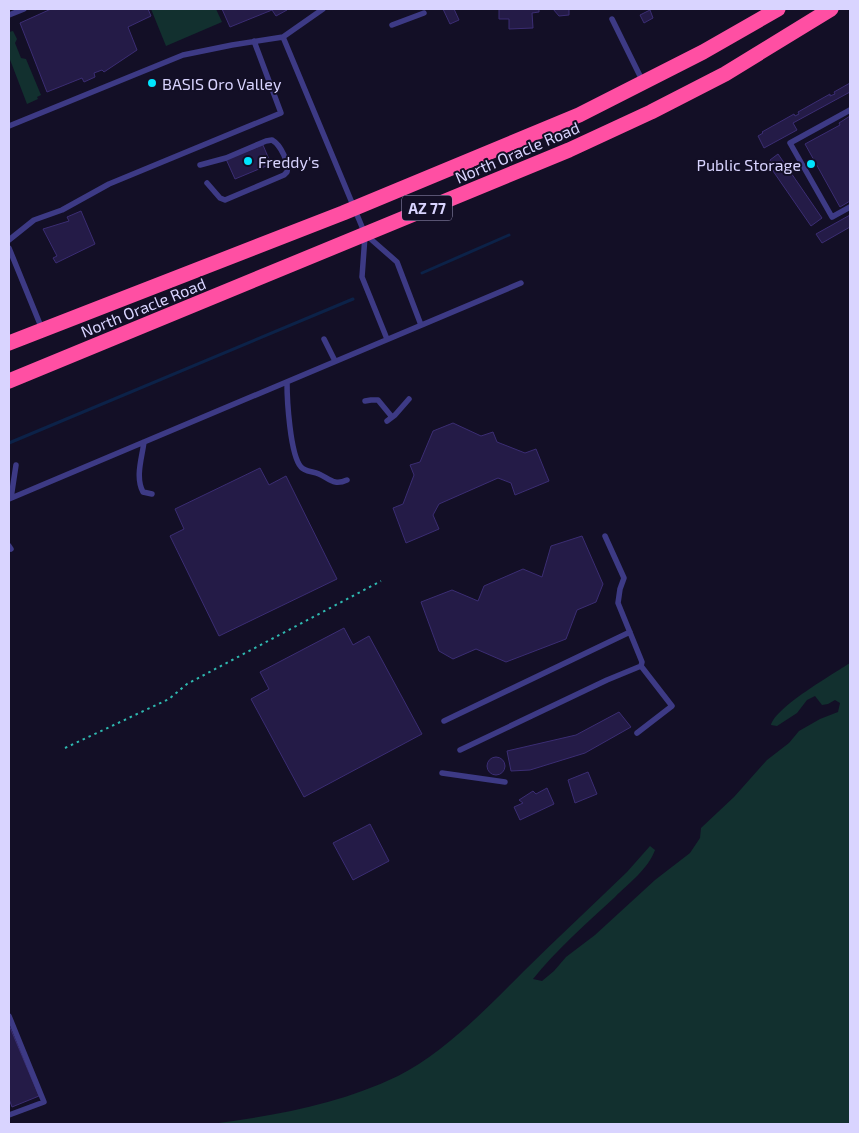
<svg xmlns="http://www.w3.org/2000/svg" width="859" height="1133" viewBox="0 0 859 1133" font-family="'Exo 2',sans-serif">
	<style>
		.green { fill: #12302f }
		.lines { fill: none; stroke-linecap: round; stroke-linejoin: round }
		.stream { stroke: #0c2248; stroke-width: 3 }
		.building { fill: #241b47; stroke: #3b2d73 }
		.path { stroke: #2fb8b0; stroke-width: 2; stroke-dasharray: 2.5 4; stroke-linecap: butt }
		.lane { stroke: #3d3a85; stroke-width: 5.5 }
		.highway { stroke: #ff4fa3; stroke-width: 15 }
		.poi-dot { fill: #00e5ff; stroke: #130f26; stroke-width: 2 }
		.labels { text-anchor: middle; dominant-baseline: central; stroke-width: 4; stroke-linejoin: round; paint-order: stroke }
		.shield { fill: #130f26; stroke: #9e99be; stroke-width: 1 }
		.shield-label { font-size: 15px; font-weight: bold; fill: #d9d4ff }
		.poi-label { font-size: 16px; fill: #d9d4ff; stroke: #130f26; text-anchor: start }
		.street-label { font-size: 16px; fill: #d9d4ff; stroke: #130f26 }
	</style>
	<rect width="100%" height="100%" fill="#130f26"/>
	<path class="green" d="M 151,9 L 216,9 L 222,22 L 166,46 Z
		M 13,31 L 17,39 L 15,43 L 21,58 L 26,59 L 41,95 L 37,97 L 38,99 L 27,104 L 9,57 L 9,32 Z
		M 850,663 L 850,1124 L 211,1124 C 274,1116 340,1104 398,1076 C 444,1053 487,1008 523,972 C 557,938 593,905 627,872 L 650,846 L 655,850 C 648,869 629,883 615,897 C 588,922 556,950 533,979 L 542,981 L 554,971 L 566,957 L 595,935 L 655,880 L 690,853 L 700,838 L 701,828 L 734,797 L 767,760 L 789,743 L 799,731 L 820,719 L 838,712 L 840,703 L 835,700 L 828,704 L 822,705 L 815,696 L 807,700 L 797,713 L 777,726 L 771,725 C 776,707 833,674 850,663 Z"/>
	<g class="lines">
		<path class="stream" d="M 422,273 L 509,235
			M 9,443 L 353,299"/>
	</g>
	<path class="building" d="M 51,9 L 148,9 L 151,16 L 128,27 L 137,50 L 104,72 L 102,70 L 94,73 L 95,77 L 84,82 L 82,78 L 47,92 L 20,23 Z
		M 222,9 L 287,9 L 287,10 L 276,16 L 272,10 L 230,27 Z
		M 443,9 L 454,9 L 459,20 L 450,24 Z
		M 494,9 L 539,9 L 539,12 L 532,13 L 533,28 L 509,29 L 509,19 L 499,19 L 499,9 Z
		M 553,9 L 569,9 L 569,15 L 559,16 Z
		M 650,10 L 653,18 L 644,23 L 640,15 Z
		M 850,83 L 850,92 L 793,123 L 797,130 L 764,148 L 758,136 L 763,133 L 762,132 L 794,114 L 795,116 L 799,114 L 798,112 L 830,94 L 830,96 L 835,94 L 834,92 Z
		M 850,116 L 850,201 L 840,207 L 805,144 L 840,125 L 839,123 Z
		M 263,145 L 271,164 L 235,179 L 226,159 Z
		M 778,154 L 822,218 L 811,226 L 773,171 L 776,169 L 770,160 Z
		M 81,211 L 95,244 L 56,263 L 53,258 L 57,256 L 43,229 L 69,221 L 67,217 Z
		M 850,215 L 850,227 L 822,243 L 816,234 Z
		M 453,423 L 481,436 L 493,432 L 497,442 L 525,453 L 536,449 L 549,481 L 515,495 L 511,483 L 498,478 L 439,504 L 433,515 L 439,529 L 406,543 L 393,508 L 403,504 L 414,475 L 410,465 L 420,462 L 433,431 Z
		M 260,468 L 269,485 L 286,476 L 337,579 L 219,636 L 170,536 L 184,529 L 175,509 Z
		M 582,536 L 603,584 L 596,602 L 577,610 L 566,639 L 506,662 L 476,649 L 453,659 L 439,651 L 421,602 L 452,590 L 478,601 L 484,586 L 523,569 L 542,577 L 551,546 Z
		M 344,628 L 353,645 L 369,636 L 422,734 L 304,797 L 251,699 L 269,689 L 260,672 Z
		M 619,712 L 631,727 L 585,753 L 530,770 L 511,771 L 507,751 L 576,735 Z
		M487 766a9 9 0 1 1 18 0a9 9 0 1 1-18 0Z
		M 588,772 L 597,794 L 575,803 L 568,780 Z
		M 547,788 L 554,804 L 520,820 L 514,807 L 523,803 L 519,800 L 533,791 L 536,794 Z
		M 370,824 L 389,861 L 353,880 L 333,843 Z
		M 9,1025 L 39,1096 L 12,1107 L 9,1099 Z"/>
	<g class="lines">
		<path class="path" d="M 65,748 L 169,699 L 187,684 L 381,581"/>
		<path class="lane" d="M 9,15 L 24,9
			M 612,19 L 643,82
			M 392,25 L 424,13
			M 283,37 L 365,234 L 397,262 L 421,325
			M 850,110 L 790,143 L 832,217 L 850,207
			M 9,126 L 183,55 L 232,45 L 283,37 L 323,9
			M 200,165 L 226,158 L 266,141 L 272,140 C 281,145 289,163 287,172 L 284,175 L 225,200 L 220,198 L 207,183
			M 365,236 L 362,277 L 387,339
			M 9,240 L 34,220 L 62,210 L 109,184 L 281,113 L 254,41
			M 9,248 L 42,329
			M 324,339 L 335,361
			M 287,382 C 287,399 290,455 301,467 C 305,472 313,471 319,474 C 330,479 334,486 347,480
			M 365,401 L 371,400 L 378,400 L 392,417
			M 387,421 L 395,415 L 409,399
			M 144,442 C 142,458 135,477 143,492 L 152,494
			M 11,498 L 16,465
			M 9,499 L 521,283
			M 9,546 L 11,549
			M 444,721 L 630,632
			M 637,733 L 672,706 L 641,666
			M 460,750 L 607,680 L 641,666 L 642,662 L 618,603 L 620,589 L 624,578 L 605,536
			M 442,773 L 505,782
			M 9,1016 L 44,1102 L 9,1115"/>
		<path class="highway" d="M 9,343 L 343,213 L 579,115 L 703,52 L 778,9
			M 9,381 L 569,150 L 651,112 L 725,74 L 831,9"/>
	</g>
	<g class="poi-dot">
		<circle cx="152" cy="83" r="5"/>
		<circle cx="248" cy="161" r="5"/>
		<circle cx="811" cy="164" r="5"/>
	</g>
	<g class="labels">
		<rect class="shield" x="402" y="195.5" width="50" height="25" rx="4"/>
		<g class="shield-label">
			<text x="427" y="208">AZ 77</text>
		</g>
		<g class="poi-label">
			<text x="162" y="83">BASIS Oro Valley</text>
			<text x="258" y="161">Freddy's</text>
			<text x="801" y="164" text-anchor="end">Public Storage</text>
		</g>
		<g class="street-label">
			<text transform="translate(517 152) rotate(-23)">North Oracle Road</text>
			<text transform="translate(143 307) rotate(-22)">North Oracle Road</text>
		</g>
	</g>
	<rect width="859" height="1133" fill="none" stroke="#d9d4ff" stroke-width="20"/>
</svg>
